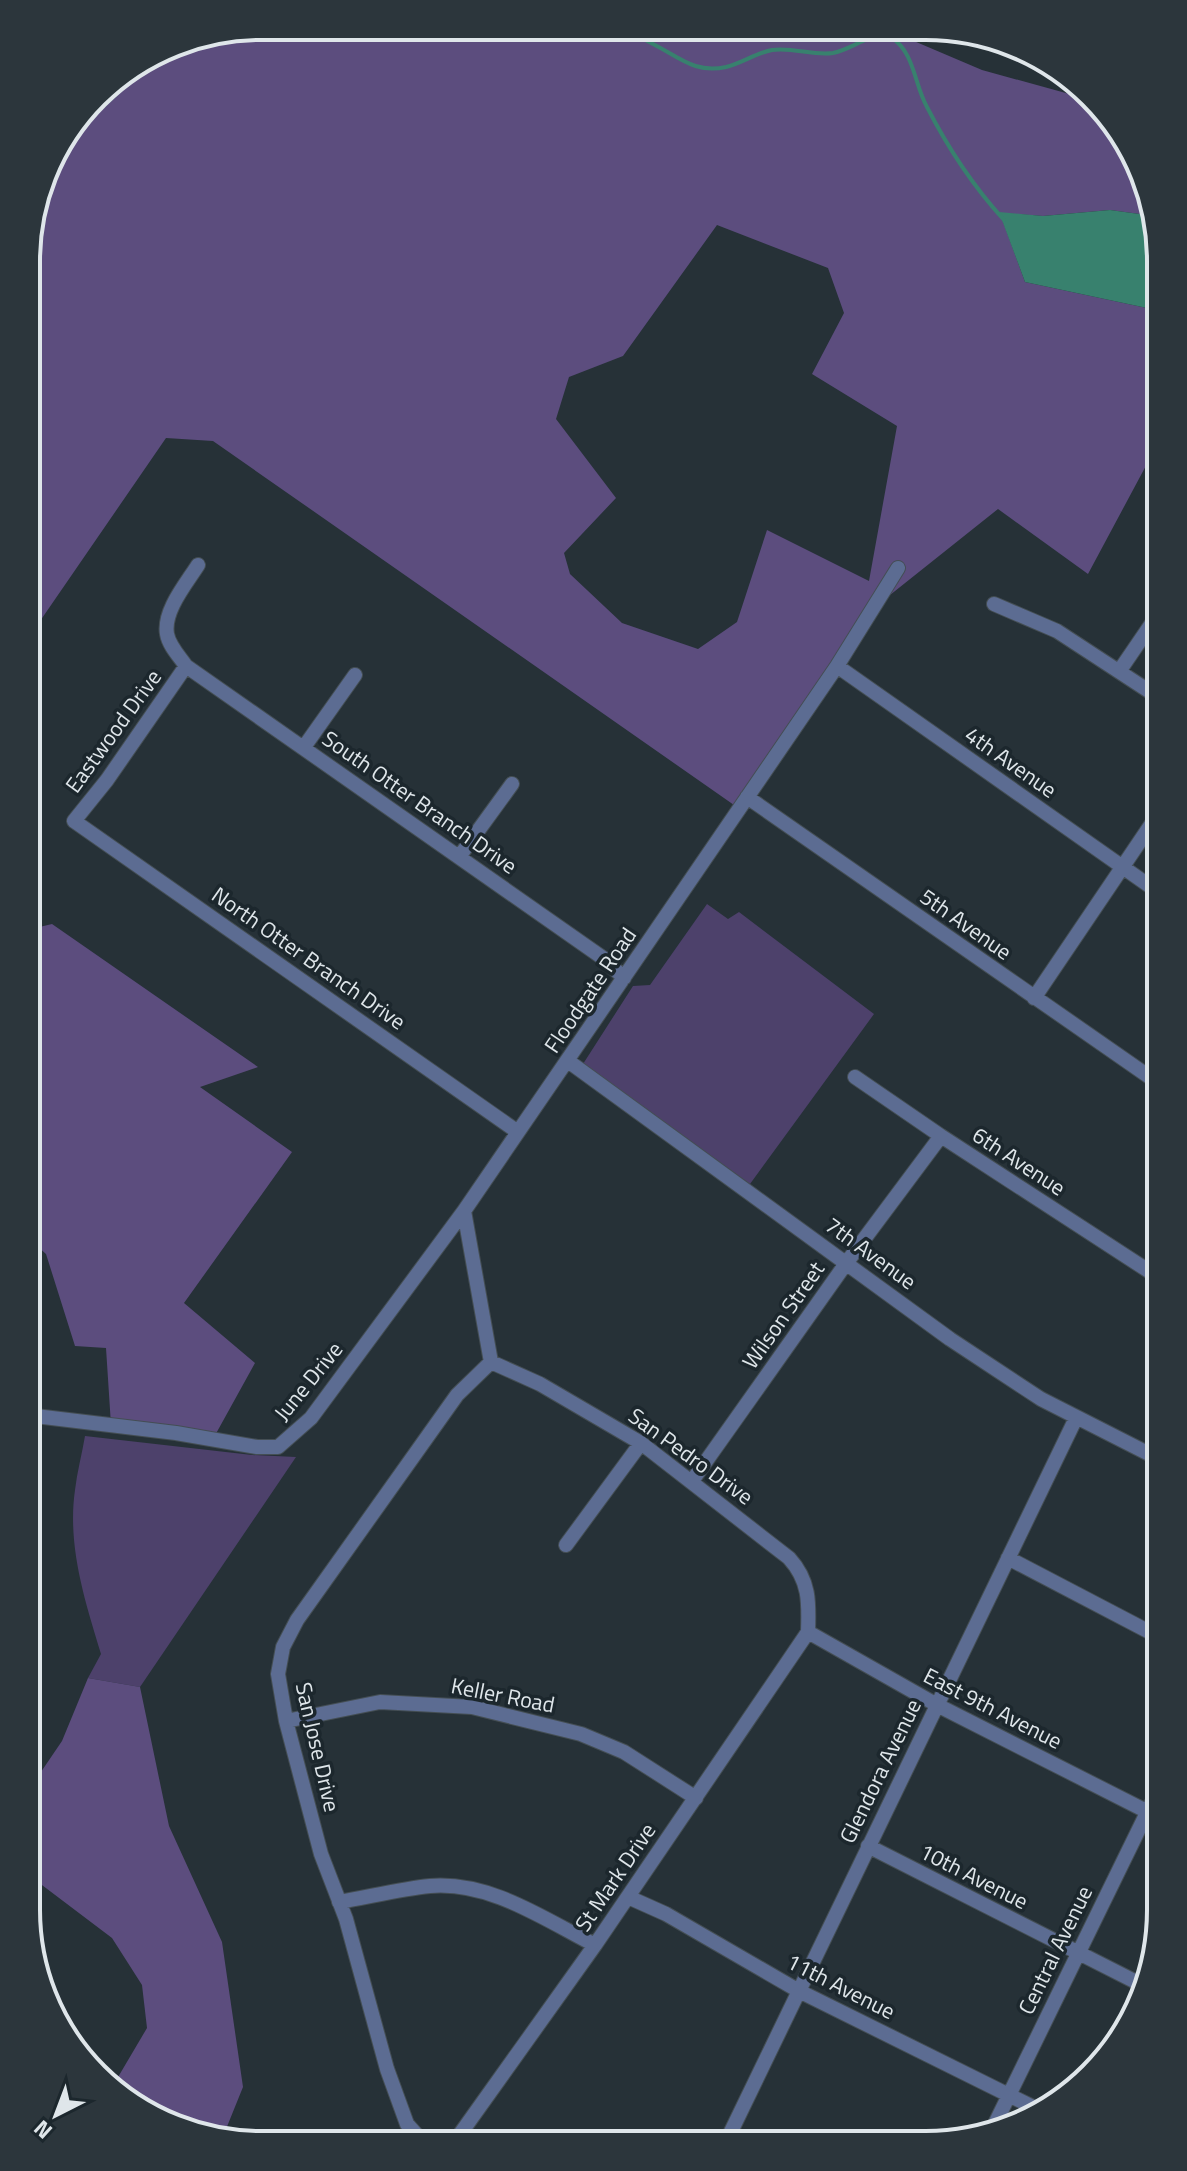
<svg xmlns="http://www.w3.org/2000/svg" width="1187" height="2171" viewBox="0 0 1187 2171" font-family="'Titillium Web',sans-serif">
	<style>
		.green { fill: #4d416b }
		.forest { fill: #5c4d7e; fill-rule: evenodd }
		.water { fill: #38816e }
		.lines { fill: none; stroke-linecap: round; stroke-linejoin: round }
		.stream { stroke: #38816e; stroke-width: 4 }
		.minor-casing { stroke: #444e54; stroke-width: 16 }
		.minor { stroke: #5c6c92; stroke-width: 14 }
		.labels { text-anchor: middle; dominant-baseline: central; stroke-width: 7; stroke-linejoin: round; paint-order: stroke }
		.street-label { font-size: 22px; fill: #dfe6ea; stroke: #1c272d }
		.rim { fill: none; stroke: #dfe6ea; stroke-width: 4 }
	</style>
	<rect width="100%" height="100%" fill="#263137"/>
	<path class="green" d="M 707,904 L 728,919 L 739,912 L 874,1014 L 750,1184 L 583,1064 L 633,986 L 650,985 Z
		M 85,1436 L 252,1455 L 296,1457 L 140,1687 L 88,1678 L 101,1654 C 85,1601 67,1546 75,1490 C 77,1472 82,1454 85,1436 Z"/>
	<path class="forest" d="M 261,26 L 888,30 L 982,70 L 1091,100 L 1148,185 L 1154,216 L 1110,210 L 1043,216 L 1000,213 L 1025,282 L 1161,311 L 1161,448 L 1156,447 L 1088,574 L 998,509 L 885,599 L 744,812 L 213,441 L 166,438 L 27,640 L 28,231 L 50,157 L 106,85 L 172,44 ZM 717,225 L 828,268 L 844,313 L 812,374 L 897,426 L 869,581 L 767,530 L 737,622 L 698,649 L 622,623 L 570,574 L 564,553 L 616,498 L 556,419 L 569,377 L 623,356 Z
		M 52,924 L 258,1067 L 200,1087 L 292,1152 L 184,1303 L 255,1363 L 213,1439 L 111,1425 L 106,1348 L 75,1346 L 46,1254 L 27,1237 L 27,930 Z
		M 88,1678 L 140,1687 L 169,1826 L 222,1942 L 243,2087 L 222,2139 L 111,2089 L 147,2028 L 142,1985 L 112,1938 L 30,1876 L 26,1879 L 26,1794 L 62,1741 Z"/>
	<path class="water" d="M 1110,210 L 1154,216 L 1161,261 L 1161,311 L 1025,282 L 999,212 L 1043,216 Z"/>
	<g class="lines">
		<path class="stream" d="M 620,28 C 631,33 642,38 653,44 C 679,57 695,74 726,67 C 742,63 756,53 772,50 C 793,47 813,56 833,53 C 853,49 870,32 891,37
			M 891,37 C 915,53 914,84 927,107 C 948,148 973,186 1004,220
			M 891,37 L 898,30
			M 78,121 L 100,109 L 148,64 L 184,41"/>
		<defs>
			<path id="minor" d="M 198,565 C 186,584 163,611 167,634 C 169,646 180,657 186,666 L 603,958 L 624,978
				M 994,604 L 1057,631 L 1161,699
				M 186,666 L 107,780 L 74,821 L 518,1132
				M 837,666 L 1161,894
				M 1120,670 L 1161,610
				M 304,747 L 355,675
				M 747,797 L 1161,1085
				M 459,857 L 512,784
				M 1034,998 L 1161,810
				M 568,1061 L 950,1339 L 1041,1399 L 1161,1460
				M 855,1077 L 941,1136 L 1161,1279
				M 491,1362 L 464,1211 L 837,666 L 898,568
				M 491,1362 L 540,1384 L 641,1443 L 789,1558 C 810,1581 809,1603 808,1632
				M 27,1415 L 176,1433 L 257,1447 L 278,1447 L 311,1418 L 464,1211
				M 692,1481 L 847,1262 L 941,1136
				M 566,1545 L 641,1443
				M 1008,1558 L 1161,1638
				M 808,1632 L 937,1705 L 1160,1818
				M 286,1721 L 380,1702 L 472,1707 L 581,1734 L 624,1752 L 696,1798
				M 868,1846 L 1146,1987
				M 628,1897 L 666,1914 L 799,1991 L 1035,2108
				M 339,1902 C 369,1897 400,1889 430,1886 C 490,1881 544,1919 595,1945
				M 990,2134 L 1161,1784
				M 424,2143 L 407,2124 L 387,2069 L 346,1919 L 321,1854 L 286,1721 L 278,1674 L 283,1647 L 297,1620 L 457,1395 L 491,1362
				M 453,2144 L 595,1945 L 808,1632
				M 725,2144 L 1076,1418"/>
		</defs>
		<use href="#minor" class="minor-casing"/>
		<use href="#minor" class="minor"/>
	</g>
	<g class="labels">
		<g class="street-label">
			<text transform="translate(113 731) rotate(-54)">Eastwood Drive</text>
			<text transform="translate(1011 762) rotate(35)">4th Avenue</text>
			<text transform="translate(420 802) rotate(35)">South Otter Branch Drive</text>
			<text transform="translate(966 924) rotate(35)">5th Avenue</text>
			<text transform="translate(309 958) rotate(35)">North Otter Branch Drive</text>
			<text transform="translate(590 990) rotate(-56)">Floodgate Road</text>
			<text transform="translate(1019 1161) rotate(33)">6th Avenue</text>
			<text transform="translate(871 1253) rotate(36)">7th Avenue</text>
			<text transform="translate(783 1315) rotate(-55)">Wilson Street</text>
			<text transform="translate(308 1381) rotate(-51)">June Drive</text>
			<text transform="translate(691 1456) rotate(36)">San Pedro Drive</text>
			<text transform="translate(503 1695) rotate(11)">Keller Road</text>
			<text transform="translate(993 1708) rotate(27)">East 9th Avenue</text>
			<text transform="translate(318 1747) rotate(77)">San Jose Drive</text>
			<text transform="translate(880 1771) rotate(-64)">Glendora Avenue</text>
			<text transform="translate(974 1876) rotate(27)">10th Avenue</text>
			<text transform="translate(615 1877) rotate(-56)">St Mark Drive</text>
			<text transform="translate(1055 1950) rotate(-64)">Central Avenue</text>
			<text transform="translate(841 1986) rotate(27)">11th Avenue</text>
		</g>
	</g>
	<path d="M0 0H1187V2171H0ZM261 40H926A221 221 0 0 1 1147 261V1910A221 221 0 0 1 926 2131H261A221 221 0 0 1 40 1910V261A221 221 0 0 1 261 40Z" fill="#2c363c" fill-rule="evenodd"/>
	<path class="rim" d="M261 40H926A221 221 0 0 1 1147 261V1910A221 221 0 0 1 926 2131H261A221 221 0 0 1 40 1910V261A221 221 0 0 1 261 40Z"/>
	<g transform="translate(56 2115) rotate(222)" stroke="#1c272d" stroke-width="6" paint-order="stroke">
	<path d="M0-6L14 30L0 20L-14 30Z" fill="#dfe6ea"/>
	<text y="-12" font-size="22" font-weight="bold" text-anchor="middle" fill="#dfe6ea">N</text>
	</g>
</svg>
